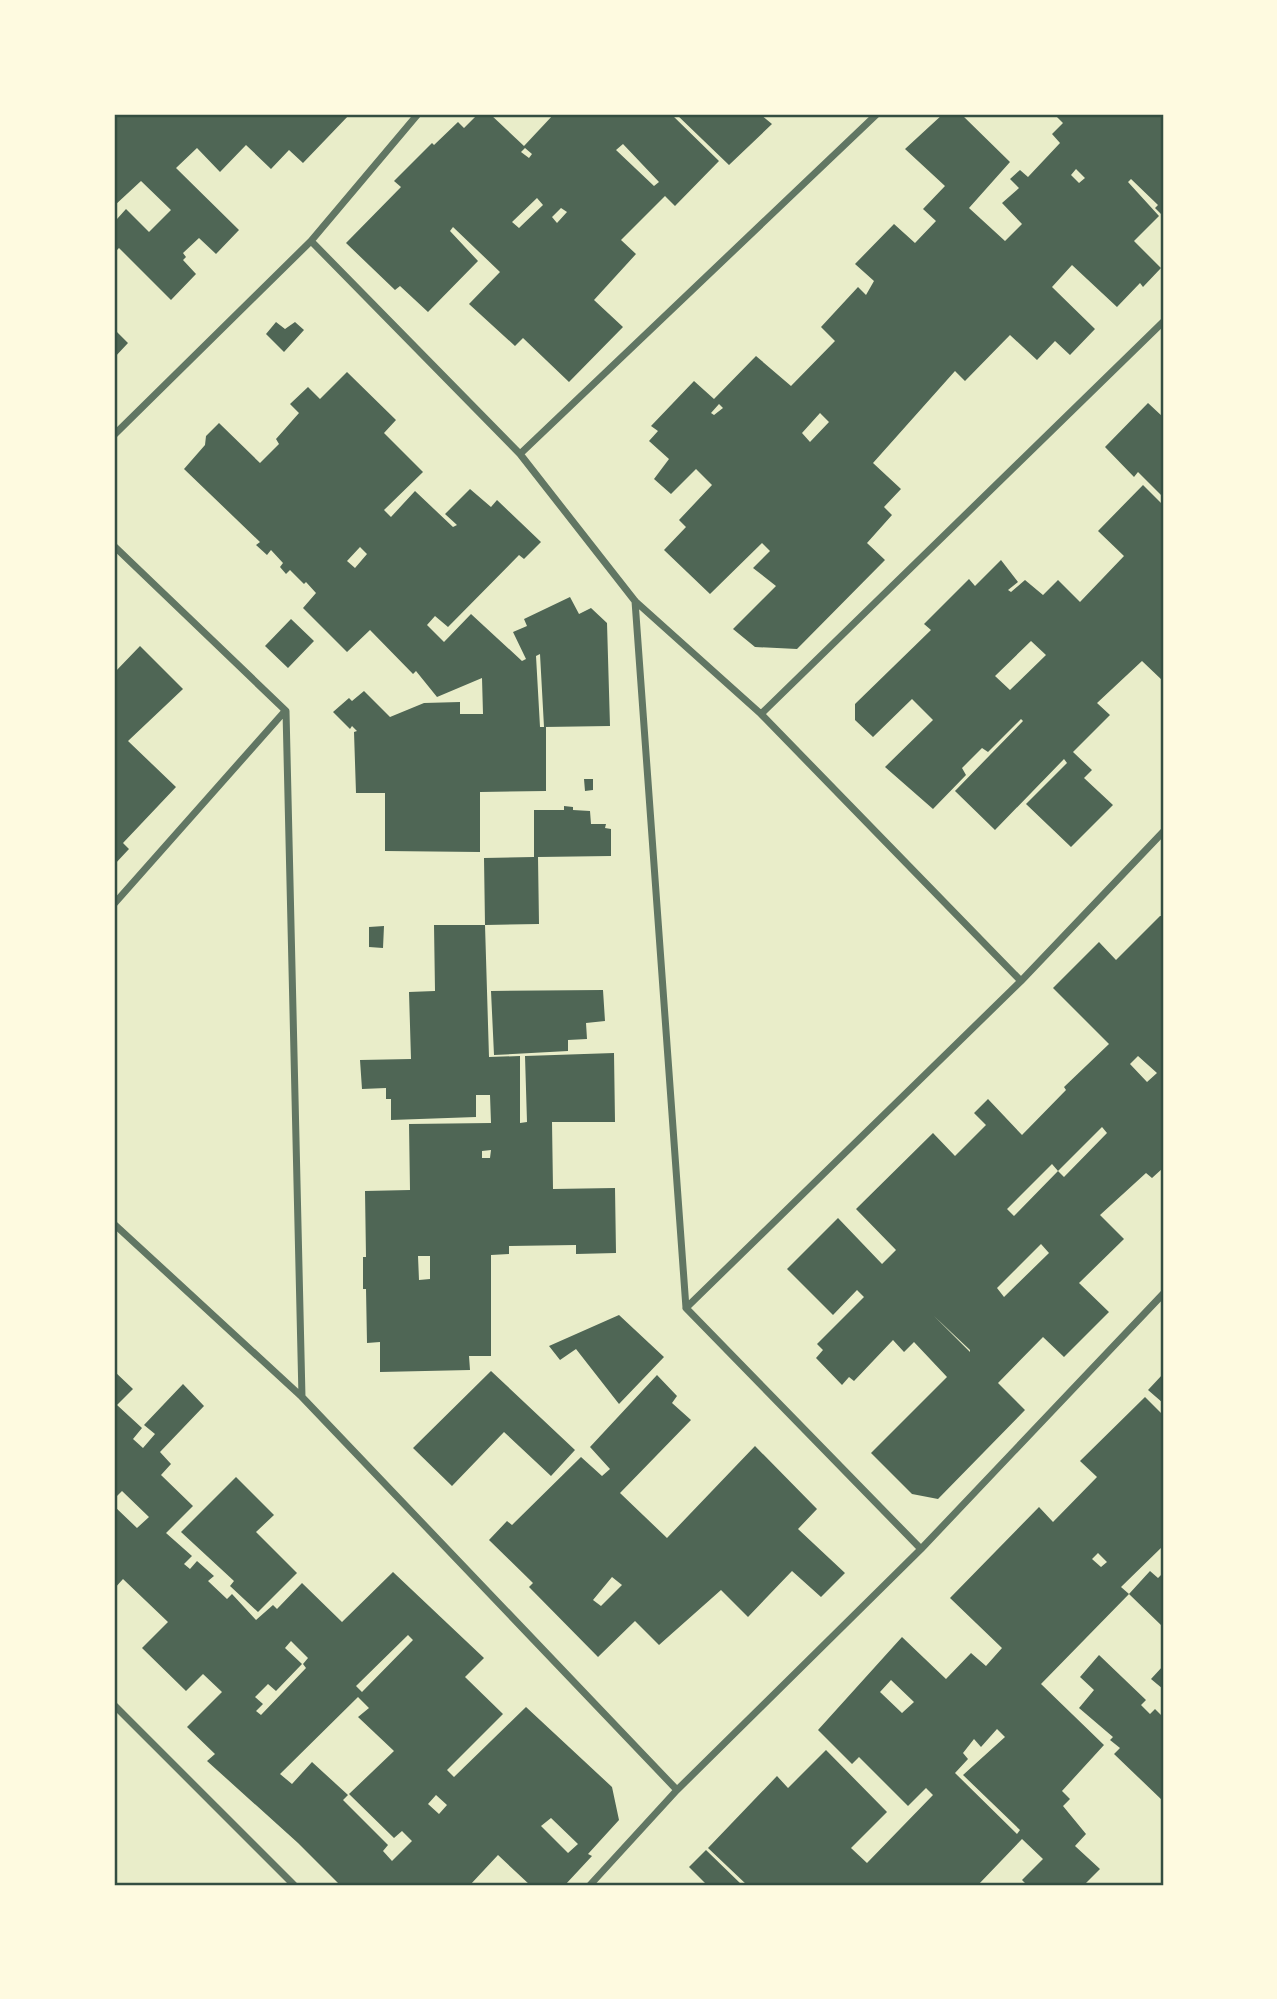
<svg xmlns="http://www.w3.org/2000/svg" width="1277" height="1999" viewBox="0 0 1277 1999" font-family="'Alegreya Sans',sans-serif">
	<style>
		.building { fill: #4f6655; fill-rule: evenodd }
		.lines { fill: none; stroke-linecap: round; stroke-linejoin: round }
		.minor { stroke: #617663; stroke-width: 7 }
		.neatline { fill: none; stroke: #344e41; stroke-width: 2.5 }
	</style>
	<rect width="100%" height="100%" fill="#e9edc9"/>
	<path class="building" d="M 114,114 L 350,114 L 303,163 L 289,150 L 271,169 L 246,145 L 220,172 L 197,148 L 176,168 L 239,230 L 216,254 L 199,238 L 183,253 L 186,257 L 183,260 L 196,274 L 171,300 L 119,248 L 114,253 L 114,215 L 117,219 L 126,209 L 149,232 L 171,210 L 141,181 L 114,206 Z
		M 478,114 L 490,114 L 524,146 L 554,114 L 671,114 L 719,161 L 675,206 L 665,196 L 621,240 L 636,254 L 594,300 L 623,327 L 569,382 L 523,338 L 515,346 L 469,304 L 500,272 L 453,227 L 450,231 L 478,261 L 428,312 L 400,286 L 395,290 L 346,243 L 401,187 L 394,181 L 432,143 L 434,145 L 458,122 L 464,128 ZM 623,144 L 659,182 L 654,186 L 616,150 ZM 525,148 L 532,154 L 529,158 L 521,152 ZM 537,198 L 543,205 L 519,228 L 512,222 ZM 561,208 L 567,212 L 557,223 L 552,217 Z
		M 676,114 L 760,114 L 772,124 L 729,165 Z
		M 943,114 L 961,114 L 1010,162 L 969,208 L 1005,241 L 1022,224 L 1002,203 L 1019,188 L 1010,179 L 1020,170 L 1028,177 L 1060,143 L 1052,134 L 1063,123 L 1054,114 L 1163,114 L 1163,216 L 1155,208 L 1158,205 L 1131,179 L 1128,182 L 1159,216 L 1134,241 L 1161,268 L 1143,287 L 1140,283 L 1117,307 L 1072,265 L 1052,287 L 1095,329 L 1070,355 L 1055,341 L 1037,360 L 1010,335 L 965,381 L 955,371 L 873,463 L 901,489 L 884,507 L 892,515 L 867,543 L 885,560 L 797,649 L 755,647 L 733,629 L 776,586 L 753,568 L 770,551 L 762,543 L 710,594 L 664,550 L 686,527 L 679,520 L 712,485 L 696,469 L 671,494 L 654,479 L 669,459 L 649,441 L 658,431 L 651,426 L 694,381 L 714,399 L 756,356 L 791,386 L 835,341 L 821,327 L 858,287 L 866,295 L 874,281 L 855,264 L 894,224 L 915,243 L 936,221 L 923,209 L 945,186 L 905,149 ZM 1076,169 L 1085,178 L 1079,183 L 1071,175 ZM 719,404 L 723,408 L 714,415 L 711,413 ZM 820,413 L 829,422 L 810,442 L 802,433 Z
		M 276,322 L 285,329 L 295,322 L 304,330 L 284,352 L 266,334 Z
		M 114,329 L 128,343 L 114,358 Z
		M 347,372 L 396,420 L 384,433 L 423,472 L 384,510 L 391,517 L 415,491 L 453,527 L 457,525 L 445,514 L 470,489 L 491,507 L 497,500 L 541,542 L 524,559 L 519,555 L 448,627 L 435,616 L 427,625 L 444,642 L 471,614 L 522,661 L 526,659 L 513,632 L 527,626 L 524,619 L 570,597 L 579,614 L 591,608 L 607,623 L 610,726 L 544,727 L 540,654 L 536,656 L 540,727 L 546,727 L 546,791 L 480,792 L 480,852 L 385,851 L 385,793 L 356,793 L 354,732 L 357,731 L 352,726 L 350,729 L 333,712 L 349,698 L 352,701 L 364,691 L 390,717 L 424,703 L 460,702 L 460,714 L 483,714 L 482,678 L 437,697 L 416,671 L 413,674 L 370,630 L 347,652 L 303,608 L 316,593 L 306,582 L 304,584 L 290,570 L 286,574 L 280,567 L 283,563 L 271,550 L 267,555 L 256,545 L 260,542 L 184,469 L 205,445 L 206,436 L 219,423 L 260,463 L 279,444 L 276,439 L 299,413 L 290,404 L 308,387 L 320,399 ZM 360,547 L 367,554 L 355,568 L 347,561 Z
		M 1148,403 L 1163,417 L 1163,497 L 1138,472 L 1134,477 L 1105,447 Z
		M 1143,485 L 1163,505 L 1163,681 L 1142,661 L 1097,703 L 1110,715 L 1073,752 L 1092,770 L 1084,778 L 1113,805 L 1071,847 L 1026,804 L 1067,763 L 1064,759 L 995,830 L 955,791 L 1023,721 L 1021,719 L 988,752 L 982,748 L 962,768 L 966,775 L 933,809 L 885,767 L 933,720 L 912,699 L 873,737 L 855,720 L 855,704 L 931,630 L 924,624 L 969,579 L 975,586 L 1001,560 L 1018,582 L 1008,590 L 1011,592 L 1025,580 L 1043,595 L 1058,580 L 1080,602 L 1124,556 L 1098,531 ZM 1031,641 L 1046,655 L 1010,690 L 995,676 Z
		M 291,619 L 314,641 L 288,668 L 265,646 Z
		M 140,646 L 183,689 L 128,741 L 176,787 L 123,843 L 129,849 L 114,865 L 114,673 Z
		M 584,779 L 593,779 L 593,790 L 585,791 Z
		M 564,806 L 573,807 L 573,810 L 590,811 L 591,824 L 606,824 L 605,828 L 611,829 L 611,856 L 538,857 L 539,924 L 485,925 L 484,858 L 534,857 L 534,810 L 564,810 Z
		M 1160,916 L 1163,916 L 1163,1168 L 1152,1178 L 1146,1173 L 1100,1215 L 1124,1239 L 1079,1283 L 1109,1312 L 1064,1357 L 1043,1337 L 998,1383 L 1025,1410 L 938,1499 L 912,1494 L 871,1453 L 947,1377 L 914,1342 L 904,1352 L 893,1340 L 854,1381 L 849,1377 L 842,1385 L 816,1358 L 823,1350 L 817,1344 L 864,1297 L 857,1290 L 833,1315 L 787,1269 L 838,1218 L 882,1264 L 896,1250 L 856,1209 L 933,1133 L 955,1156 L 986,1125 L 974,1113 L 988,1099 L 1022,1135 L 1066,1090 L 1064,1087 L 1109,1044 L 1053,988 L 1099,942 L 1116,960 ZM 1138,1056 L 1157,1073 L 1147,1082 L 1130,1064 ZM 1102,1127 L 1107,1133 L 1064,1177 L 1058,1171 L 1014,1216 L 1007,1209 L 1052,1164 L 1058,1171 ZM 1041,1244 L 1049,1253 L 1004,1297 L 997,1288 ZM 934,1316 L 970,1350 L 970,1352 Z
		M 434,925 L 485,925 L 489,1057 L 520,1056 L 520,1123 L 527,1122 L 525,1056 L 614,1053 L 615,1122 L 552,1122 L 553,1189 L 615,1188 L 616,1253 L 576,1254 L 576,1245 L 509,1246 L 509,1254 L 491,1255 L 491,1356 L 469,1356 L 470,1370 L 380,1372 L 380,1342 L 367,1343 L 366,1289 L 363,1289 L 363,1257 L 366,1257 L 365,1191 L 410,1190 L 409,1124 L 491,1123 L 490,1095 L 476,1095 L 476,1117 L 391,1120 L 391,1099 L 386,1099 L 386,1088 L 362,1089 L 360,1060 L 411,1059 L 409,992 L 435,991 ZM 491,1150 L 490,1158 L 482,1158 L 482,1151 ZM 418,1256 L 430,1256 L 430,1279 L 419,1280 Z
		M 384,926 L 383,948 L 369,947 L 369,927 Z
		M 603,990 L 605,1021 L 586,1023 L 587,1039 L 568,1040 L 568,1051 L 494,1055 L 491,991 Z
		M 619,1315 L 664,1357 L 619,1404 L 576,1349 L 560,1360 L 549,1346 Z
		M 114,1371 L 133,1389 L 117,1405 L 142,1428 L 133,1439 L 143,1448 L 155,1434 L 144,1425 L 183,1384 L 204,1406 L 160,1452 L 171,1464 L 161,1475 L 193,1506 L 166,1533 L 192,1556 L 184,1564 L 190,1569 L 197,1561 L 214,1576 L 208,1581 L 227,1599 L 232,1594 L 256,1620 L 273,1605 L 277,1609 L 302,1583 L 342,1622 L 393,1572 L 484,1658 L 465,1677 L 503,1714 L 447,1770 L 454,1777 L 526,1707 L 612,1787 L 619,1820 L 588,1854 L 592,1856 L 565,1885 L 530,1885 L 498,1855 L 470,1885 L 340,1885 L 298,1843 L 207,1761 L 215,1754 L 187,1727 L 222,1692 L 203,1674 L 186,1691 L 142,1648 L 168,1622 L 123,1579 L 114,1589 L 114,1506 L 137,1528 L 149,1517 L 122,1491 L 114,1499 ZM 408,1635 L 413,1640 L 362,1692 L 356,1686 ZM 291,1641 L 308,1658 L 303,1664 L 306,1668 L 261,1715 L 256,1711 L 263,1704 L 255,1697 L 268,1684 L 276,1691 L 302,1664 L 285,1648 ZM 358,1697 L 369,1708 L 358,1717 L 394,1751 L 349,1794 L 394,1838 L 402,1831 L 412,1841 L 392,1861 L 383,1851 L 388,1845 L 343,1800 L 348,1795 L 312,1762 L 292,1784 L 280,1774 ZM 436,1795 L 447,1805 L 439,1814 L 428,1804 ZM 551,1818 L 578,1844 L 568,1853 L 541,1826 Z
		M 491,1371 L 575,1450 L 551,1476 L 504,1432 L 452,1486 L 413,1448 Z
		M 1163,1374 L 1163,1403 L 1148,1390 Z
		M 657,1375 L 677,1396 L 672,1403 L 691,1420 L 620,1493 L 667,1538 L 755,1446 L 817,1509 L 798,1529 L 845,1573 L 821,1597 L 792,1571 L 748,1617 L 721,1590 L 659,1645 L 635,1621 L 598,1657 L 529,1587 L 533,1583 L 489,1540 L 507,1521 L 512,1525 L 581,1457 L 602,1476 L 610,1469 L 590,1447 ZM 612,1577 L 622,1585 L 601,1606 L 593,1600 Z
		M 1145,1397 L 1163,1415 L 1163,1546 L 1121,1587 L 1129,1594 L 1041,1684 L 1104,1745 L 1062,1791 L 1070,1799 L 1063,1806 L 1086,1834 L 1075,1846 L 1100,1869 L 1084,1885 L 1027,1885 L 1022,1880 L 1043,1859 L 1022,1839 L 978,1885 L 747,1885 L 708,1848 L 777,1776 L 788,1788 L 826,1750 L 887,1812 L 851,1848 L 867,1863 L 933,1795 L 926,1788 L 908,1806 L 859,1757 L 852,1764 L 818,1730 L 902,1637 L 946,1679 L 971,1653 L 986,1666 L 1002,1648 L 950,1598 L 1039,1507 L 1053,1522 L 1097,1477 L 1080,1461 ZM 1098,1553 L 1107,1562 L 1101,1567 L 1092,1559 ZM 891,1680 L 914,1702 L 902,1713 L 880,1692 ZM 997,1729 L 1005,1737 L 963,1775 L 1020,1830 L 1017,1834 L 955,1773 L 968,1759 L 963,1753 L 974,1739 L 981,1747 Z
		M 236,1477 L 274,1515 L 256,1532 L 297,1573 L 258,1612 L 230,1586 L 234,1581 L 181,1532 Z
		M 1150,1571 L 1158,1578 L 1163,1573 L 1163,1627 L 1129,1594 Z
		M 1099,1655 L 1146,1700 L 1141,1705 L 1150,1714 L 1155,1709 L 1163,1717 L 1163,1801 L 1114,1754 L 1120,1748 L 1110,1740 L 1113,1737 L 1079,1708 L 1094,1690 L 1080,1677 Z
		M 1163,1666 L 1163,1689 L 1151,1679 Z
		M 706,1850 L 742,1885 L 707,1885 L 689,1867 Z"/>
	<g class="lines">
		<path class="minor" d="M 311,241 L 520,454 L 635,601 L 761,714 L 1021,981
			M 114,435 L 311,241 L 418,114
			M 520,454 L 877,114
			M 114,546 L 286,711 L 302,1397
			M 635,601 L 686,1308 L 921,1549
			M 761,714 L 1163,322
			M 114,904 L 285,711
			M 114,1224 L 302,1397 L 677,1790
			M 686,1308 L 1021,981 L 1163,832
			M 114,1705 L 294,1885
			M 590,1885 L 677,1790 L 921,1549 L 1163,1294"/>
	</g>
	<rect width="1277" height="1999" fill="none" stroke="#fefae0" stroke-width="231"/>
	<rect x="116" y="116" width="1046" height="1768" class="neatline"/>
</svg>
